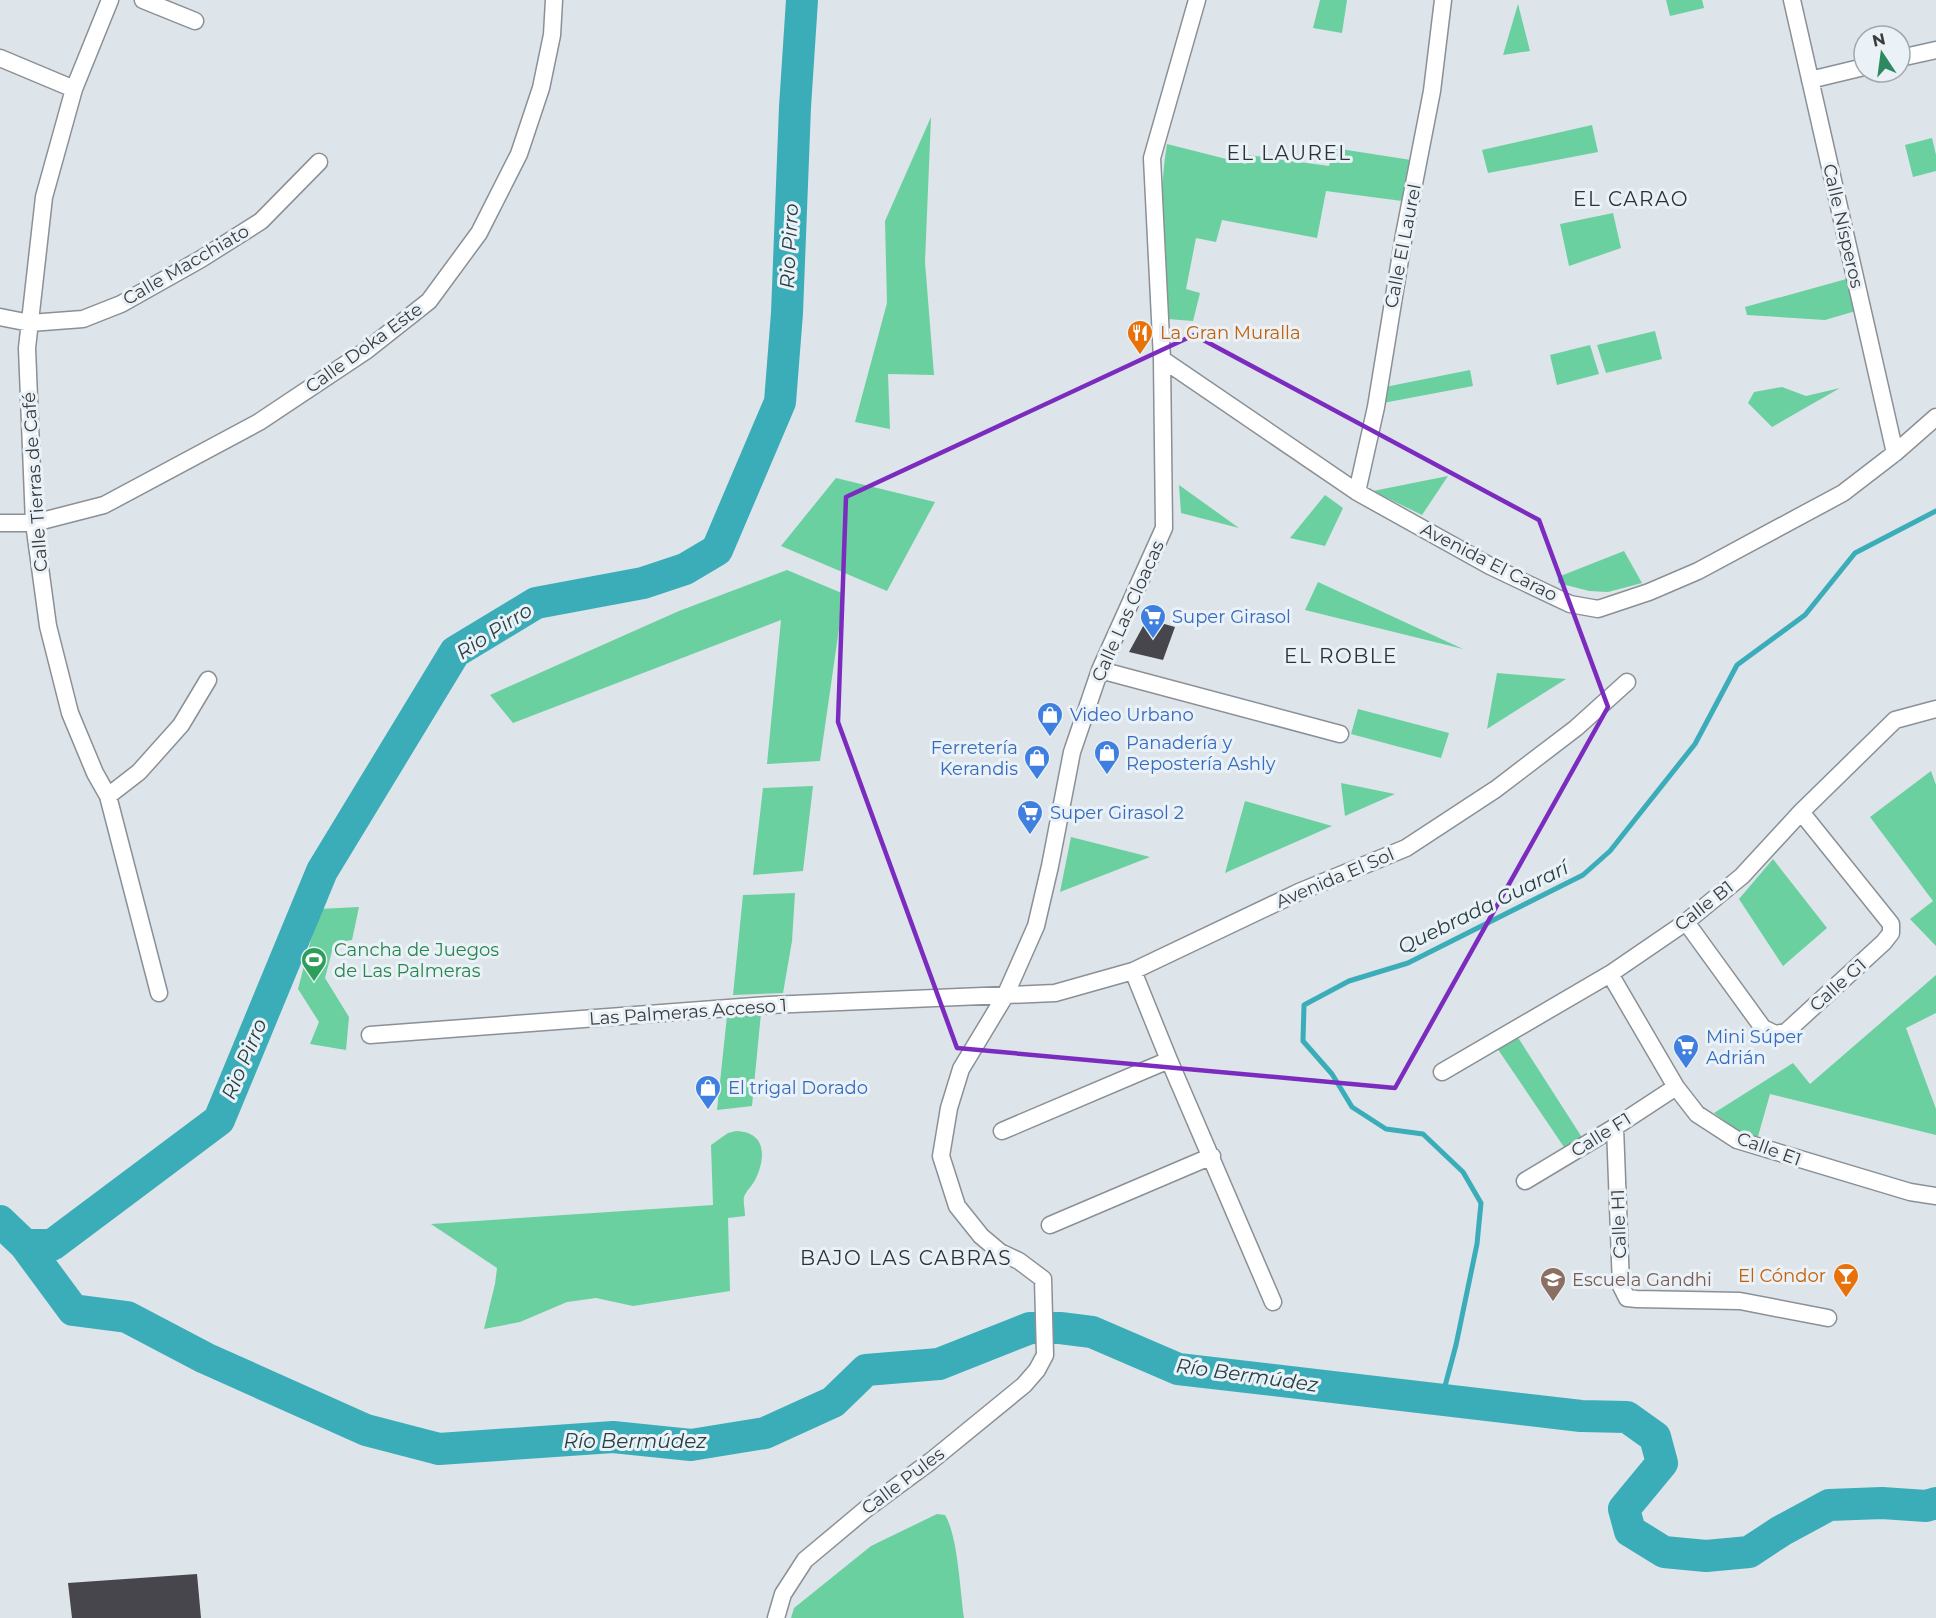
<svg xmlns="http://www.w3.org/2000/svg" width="1936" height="1618" viewBox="0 0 1936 1618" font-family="Montserrat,sans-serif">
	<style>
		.green { fill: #6ad0a0 }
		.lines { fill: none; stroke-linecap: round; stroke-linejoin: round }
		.stream { stroke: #3badb8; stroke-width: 5 }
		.river { stroke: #3badb8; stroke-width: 32 }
		.building { fill: #48464d }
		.street-casing { stroke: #8a9096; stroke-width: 19 }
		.street { stroke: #fff; stroke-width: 16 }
		.marked { fill: none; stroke: #7b2cbf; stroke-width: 4.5; stroke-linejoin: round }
		.labels { text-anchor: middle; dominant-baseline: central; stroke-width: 6; stroke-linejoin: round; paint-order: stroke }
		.street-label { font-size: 18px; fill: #393c3e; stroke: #eaf1f7 }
		.food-label { font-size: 18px; fill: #c56008; stroke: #eaf1f7; text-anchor: start }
		.shop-label { font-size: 18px; fill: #366cbe; stroke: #eaf1f7; text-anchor: start }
		.leisure-label { font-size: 18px; fill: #27864d; stroke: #eaf1f7; text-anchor: start }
		.education-label { font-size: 18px; fill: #785e54; stroke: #eaf1f7; text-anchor: start }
		.neighbourhood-label { font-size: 20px; letter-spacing: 1.5px; fill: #2d3337; stroke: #eaf1f7 }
		.water-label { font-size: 20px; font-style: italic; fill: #263f42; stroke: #eaf1f7 }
	</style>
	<rect width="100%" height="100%" fill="#dde4ea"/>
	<path class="green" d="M 1320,0 L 1347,0 L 1342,33 L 1313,28 Z
		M 1666,0 L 1702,0 L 1704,8 L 1670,16 Z
		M 1518,4 L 1530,51 L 1503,55 Z
		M 931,117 L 925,262 L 934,375 L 888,374 L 890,429 L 855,422 L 887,303 L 885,221 Z
		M 1592,125 L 1598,152 L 1488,173 L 1482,150 Z
		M 1932,138 L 1936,155 L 1936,171 L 1913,177 L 1905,145 Z
		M 1167,144 L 1246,164 L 1249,155 L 1329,166 L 1334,148 L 1411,160 L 1402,201 L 1326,191 L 1317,238 L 1222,220 L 1216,242 L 1196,238 L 1186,289 L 1200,293 L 1193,321 L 1168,319 C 1165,261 1157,201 1167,144 Z
		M 1613,213 L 1621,248 L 1569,266 L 1560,224 Z
		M 1850,278 L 1859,310 L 1825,320 L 1747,315 L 1745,307 Z
		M 1655,331 L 1662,359 L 1606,373 L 1597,345 Z
		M 1590,345 L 1599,374 L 1557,385 L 1550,355 Z
		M 1470,370 L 1473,386 L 1383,403 L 1385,387 Z
		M 1782,387 L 1806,396 L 1840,388 L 1772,427 L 1748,403 L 1754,392 Z
		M 1448,476 L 1422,515 L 1373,491 Z
		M 836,478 L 935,502 L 887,591 L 781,546 Z
		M 1179,485 L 1239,528 L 1181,513 Z
		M 1325,495 L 1343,508 L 1325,546 L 1290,538 Z
		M 1624,551 L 1642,583 L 1608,592 L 1589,591 L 1558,583 L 1558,577 Z
		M 787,570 L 844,594 L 820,761 L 767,764 L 781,620 L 513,723 L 490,695 L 679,611 Z
		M 1318,582 L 1463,649 L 1305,610 Z
		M 1497,673 L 1566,679 L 1487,729 Z
		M 1358,709 L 1449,733 L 1441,758 L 1351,734 Z
		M 1931,771 L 1936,785 L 1936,946 L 1910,919 L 1933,901 L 1870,817 Z
		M 1341,783 L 1395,794 L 1345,816 Z
		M 813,786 L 803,871 L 753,875 L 763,788 Z
		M 1245,801 L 1332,826 L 1225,873 Z
		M 1071,837 L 1150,857 L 1060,892 Z
		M 1773,859 L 1827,928 L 1783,966 L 1739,899 Z
		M 795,893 L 792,941 L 783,993 L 733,995 L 743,895 Z
		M 359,907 L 352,940 L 334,943 L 325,978 L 349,1017 L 346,1050 L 310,1044 L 319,1022 L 298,989 L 319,909 Z
		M 1936,975 L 1936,1013 L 1906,1028 L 1936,1109 L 1936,1135 L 1770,1094 L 1757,1140 L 1737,1130 L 1714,1113 L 1793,1063 L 1810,1084 Z
		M 761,1013 L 752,1106 L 717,1110 L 727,1016 Z
		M 1517,1036 L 1583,1139 L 1566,1150 L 1497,1048 Z
		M 736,1131 C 767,1132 766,1158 755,1180 C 752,1186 746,1191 744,1197 C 743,1202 745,1210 745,1216 L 728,1218 L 730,1291 L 633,1306 L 596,1298 L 567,1302 L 520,1322 L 484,1329 L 495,1284 L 497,1268 L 431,1224 L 713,1205 L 711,1145 L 728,1133 Z
		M 937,1514 L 945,1515 C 958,1536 960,1591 964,1618 L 791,1618 L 794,1608 L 871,1546 Z"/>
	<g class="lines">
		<path class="stream" d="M 1441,1401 L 1456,1345 L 1477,1244 L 1481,1203 L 1463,1172 L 1423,1134 L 1386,1129 L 1352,1107 L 1332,1074 L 1303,1041 L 1304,1005 L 1349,981 L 1408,963 L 1583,875 L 1610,851 L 1695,744 L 1737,665 L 1805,615 L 1855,553 L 1936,511"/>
		<path class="river" d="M 0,1221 L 25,1245 L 73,1310 L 127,1317 L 205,1358 L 366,1430 L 439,1449 L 613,1437 L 691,1445 L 765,1433 L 833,1402 L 866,1370 L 939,1364 L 1030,1328 L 1060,1328 L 1092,1332 L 1178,1369 L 1581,1416 L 1627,1417 L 1655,1437 L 1662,1463 L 1624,1509 L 1630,1531 L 1664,1552 L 1706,1556 L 1749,1552 L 1781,1531 L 1829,1505 L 1882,1503 L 1926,1506 L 1936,1503
			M 25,1245 L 52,1245 L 219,1120 L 322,871 L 455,652 L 536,603 L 643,583 L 685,569 L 717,550 L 780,402 L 787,313 L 795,107 L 802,0"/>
	</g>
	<path class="building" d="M 1147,619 L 1175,627 L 1163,660 L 1129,652 Z
		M 197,1574 L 201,1618 L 72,1618 L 68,1583 Z"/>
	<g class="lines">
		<defs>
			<path id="street" d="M 110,0 L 74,89 L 44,197 L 27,348 L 34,523 L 48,626 L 70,713 L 95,773 L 108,796 L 159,993
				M 143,0 L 195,21
				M 1792,0 L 1895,453
				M 0,58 L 74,89
				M 1900,58 L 1936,50
				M 1810,80 L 1864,67
				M 0,317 L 30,323 L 83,319 L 121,304 L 201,259 L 261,221 L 319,162
				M 1162,359 L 1357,492 L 1490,566 L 1570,604 L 1598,609 L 1649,592 L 1698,571 L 1843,493 L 1895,453 L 1936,417
				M 1357,492 L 1376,407 L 1404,235 L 1432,91 L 1443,0
				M 0,523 L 34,523 L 104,505 L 259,422 L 367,350 L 429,301 L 479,233 L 519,154 L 541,88 L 552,35 L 554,0
				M 1100,670 L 1340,734
				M 108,796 L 139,772 L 181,725 L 208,680
				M 1686,922 L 1763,1028 L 1775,1034 L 1786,1032 L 1884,942 L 1891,933 L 1891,924 L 1801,812
				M 1133,971 L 1169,1060 L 1273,1302
				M 1610,974 L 1676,1087 L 1697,1114 L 1737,1140 L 1910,1192 L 1936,1196
				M 370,1035 L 769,1005 L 1055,993 L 1133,971 L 1299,892 L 1406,848 L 1496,789 L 1576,728 L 1627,682
				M 1442,1072 L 1610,974 L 1686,922 L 1742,876 L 1801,812 L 1895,720 L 1936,709
				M 1615,1127 L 1621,1286 L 1627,1298 L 1637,1299 L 1740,1301 L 1828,1318
				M 1002,1131 L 1169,1060
				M 1525,1181 L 1615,1127 L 1676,1087
				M 1050,1225 L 1212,1156
				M 776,1618 L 783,1594 L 805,1560 L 866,1509 L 931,1461 L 1024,1385 L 1037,1370 L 1045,1355 L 1043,1279 L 1019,1261 L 1000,1252 L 981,1236 L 957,1206 L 941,1156 L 949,1108 L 961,1069 L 1005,996 L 1036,926 L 1050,866 L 1072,752 L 1100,670 L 1164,528 L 1162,359 L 1152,158 L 1197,0"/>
		</defs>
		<use href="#street" class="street-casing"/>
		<use href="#street" class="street"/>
	</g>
	<path class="marked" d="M 1194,335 L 1539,520 L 1608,707 L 1395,1088 L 957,1048 L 838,722 L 846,497 Z"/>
	<defs>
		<symbol id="restaurant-pin" viewBox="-11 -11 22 30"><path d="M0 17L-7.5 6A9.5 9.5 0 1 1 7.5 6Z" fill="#e8710a" stroke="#eaf1f7"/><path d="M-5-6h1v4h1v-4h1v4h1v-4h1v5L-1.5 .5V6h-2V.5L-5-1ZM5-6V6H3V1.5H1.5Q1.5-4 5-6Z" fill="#fff"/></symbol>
		<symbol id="supermarket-pin" viewBox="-11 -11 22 30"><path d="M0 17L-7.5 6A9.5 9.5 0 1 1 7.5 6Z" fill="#3f7fe0" stroke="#eaf1f7"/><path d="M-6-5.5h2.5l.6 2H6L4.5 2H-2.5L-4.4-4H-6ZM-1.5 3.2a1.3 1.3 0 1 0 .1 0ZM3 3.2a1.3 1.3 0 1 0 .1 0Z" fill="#fff"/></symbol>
		<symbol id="shop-pin" viewBox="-11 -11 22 30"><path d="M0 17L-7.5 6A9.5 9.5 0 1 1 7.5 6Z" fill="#3f7fe0" stroke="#eaf1f7"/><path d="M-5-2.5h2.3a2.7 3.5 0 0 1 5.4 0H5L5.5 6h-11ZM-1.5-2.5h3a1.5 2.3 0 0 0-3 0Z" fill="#fff"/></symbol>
		<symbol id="stadium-pin" viewBox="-11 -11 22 30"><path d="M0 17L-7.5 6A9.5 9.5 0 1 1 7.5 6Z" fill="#2e9e5b" stroke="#eaf1f7"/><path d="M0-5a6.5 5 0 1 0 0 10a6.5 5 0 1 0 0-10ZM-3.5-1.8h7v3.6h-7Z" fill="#fff"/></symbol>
		<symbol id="bar-pin" viewBox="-11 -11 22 30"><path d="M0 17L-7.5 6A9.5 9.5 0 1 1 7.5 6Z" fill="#e8710a" stroke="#eaf1f7"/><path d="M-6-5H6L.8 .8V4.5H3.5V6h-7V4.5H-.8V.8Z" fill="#fff"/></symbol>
		<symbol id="school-pin" viewBox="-11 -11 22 30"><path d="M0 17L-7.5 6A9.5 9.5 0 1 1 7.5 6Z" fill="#8d6e63" stroke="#eaf1f7"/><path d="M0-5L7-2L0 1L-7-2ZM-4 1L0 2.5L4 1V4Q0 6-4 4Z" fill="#fff"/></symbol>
	</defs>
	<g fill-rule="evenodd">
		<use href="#restaurant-pin" x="1125" y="318" width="30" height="40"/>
		<use href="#supermarket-pin" x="1138" y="602" width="30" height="40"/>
		<use href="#shop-pin" x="1035" y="700" width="30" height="40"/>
		<use href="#shop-pin" x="1092" y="738" width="30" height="40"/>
		<use href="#shop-pin" x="1022" y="743" width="30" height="40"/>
		<use href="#supermarket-pin" x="1015" y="798" width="30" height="40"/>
		<use href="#stadium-pin" x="299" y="945" width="30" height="40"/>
		<use href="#supermarket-pin" x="1671" y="1032" width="30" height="40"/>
		<use href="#shop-pin" x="693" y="1073" width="30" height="40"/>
		<use href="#bar-pin" x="1831" y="1261" width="30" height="40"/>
		<use href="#school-pin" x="1538" y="1265" width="30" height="40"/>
	</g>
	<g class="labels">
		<g class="street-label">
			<text transform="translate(1843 226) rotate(77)">Calle Nísperos</text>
			<text transform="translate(1403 246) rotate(-79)">Calle El Laurel</text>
			<text transform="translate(186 265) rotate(-30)">Calle Macchiato</text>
			<text transform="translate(364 348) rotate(-36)">Calle Doka Este</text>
			<text transform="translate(35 482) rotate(-94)">Calle Tierras de Café</text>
			<text transform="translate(1489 562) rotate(27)">Avenida El Carao</text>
			<text transform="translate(1128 611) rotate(-66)">Calle Las Cloacas</text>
			<text transform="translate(1335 878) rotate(-23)">Avenida El Sol</text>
			<text transform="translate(1704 906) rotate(-38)">Calle B1</text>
			<text transform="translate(1838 985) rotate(-42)">Calle G1</text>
			<text transform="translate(688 1012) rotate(-4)">Las Palmeras Acceso 1</text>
			<text transform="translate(1601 1135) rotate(-32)">Calle F1</text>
			<text transform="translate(1769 1149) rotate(20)">Calle E1</text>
			<text transform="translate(1619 1224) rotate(-92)">Calle H1</text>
			<text transform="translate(903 1481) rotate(-37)">Calle Pules</text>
		</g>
		<g class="food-label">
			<text x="1160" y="333">La Gran Muralla</text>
			<text x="1826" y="1276" text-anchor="end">El Cóndor</text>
		</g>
		<g class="shop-label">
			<text x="1172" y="617">Super Girasol</text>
			<text x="1070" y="715">Video Urbano</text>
			<text x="1126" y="743">Panadería y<tspan x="1126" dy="21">Repostería Ashly</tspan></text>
			<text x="1018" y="748" text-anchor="end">Ferretería<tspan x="1018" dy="21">Kerandis</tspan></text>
			<text x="1050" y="813">Super Girasol 2</text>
			<text x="1706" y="1037">Mini Súper<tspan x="1706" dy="21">Adrián</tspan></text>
			<text x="728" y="1088">El trigal Dorado</text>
		</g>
		<g class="leisure-label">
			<text x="334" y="950">Cancha de Juegos<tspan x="334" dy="21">de Las Palmeras</tspan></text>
		</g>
		<g class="education-label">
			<text x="1572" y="1280">Escuela Gandhi</text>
		</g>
		<g class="neighbourhood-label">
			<text x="1289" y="153">EL LAUREL</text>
			<text x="1631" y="199">EL CARAO</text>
			<text x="1341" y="656">EL ROBLE</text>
			<text x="906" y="1258">BAJO LAS CABRAS</text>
		</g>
		<g class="water-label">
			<text transform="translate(789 246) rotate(-87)">Rio Pirro</text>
			<text transform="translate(494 631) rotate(-33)">Rio Pirro</text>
			<text transform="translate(1483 907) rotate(-26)">Quebrada Guararí</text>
			<text transform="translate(244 1059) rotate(-67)">Rio Pirro</text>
			<text transform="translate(1247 1375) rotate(8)">Río Bermúdez</text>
			<text x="635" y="1441">Río Bermúdez</text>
		</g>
	</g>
	<g transform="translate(1882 54) rotate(347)"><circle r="28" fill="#eaf1f7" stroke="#a3a9ad" stroke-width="1.5"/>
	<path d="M0-4.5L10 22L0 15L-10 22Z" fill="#2d895f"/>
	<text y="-9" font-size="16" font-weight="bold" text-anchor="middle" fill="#393c3e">N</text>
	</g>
</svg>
